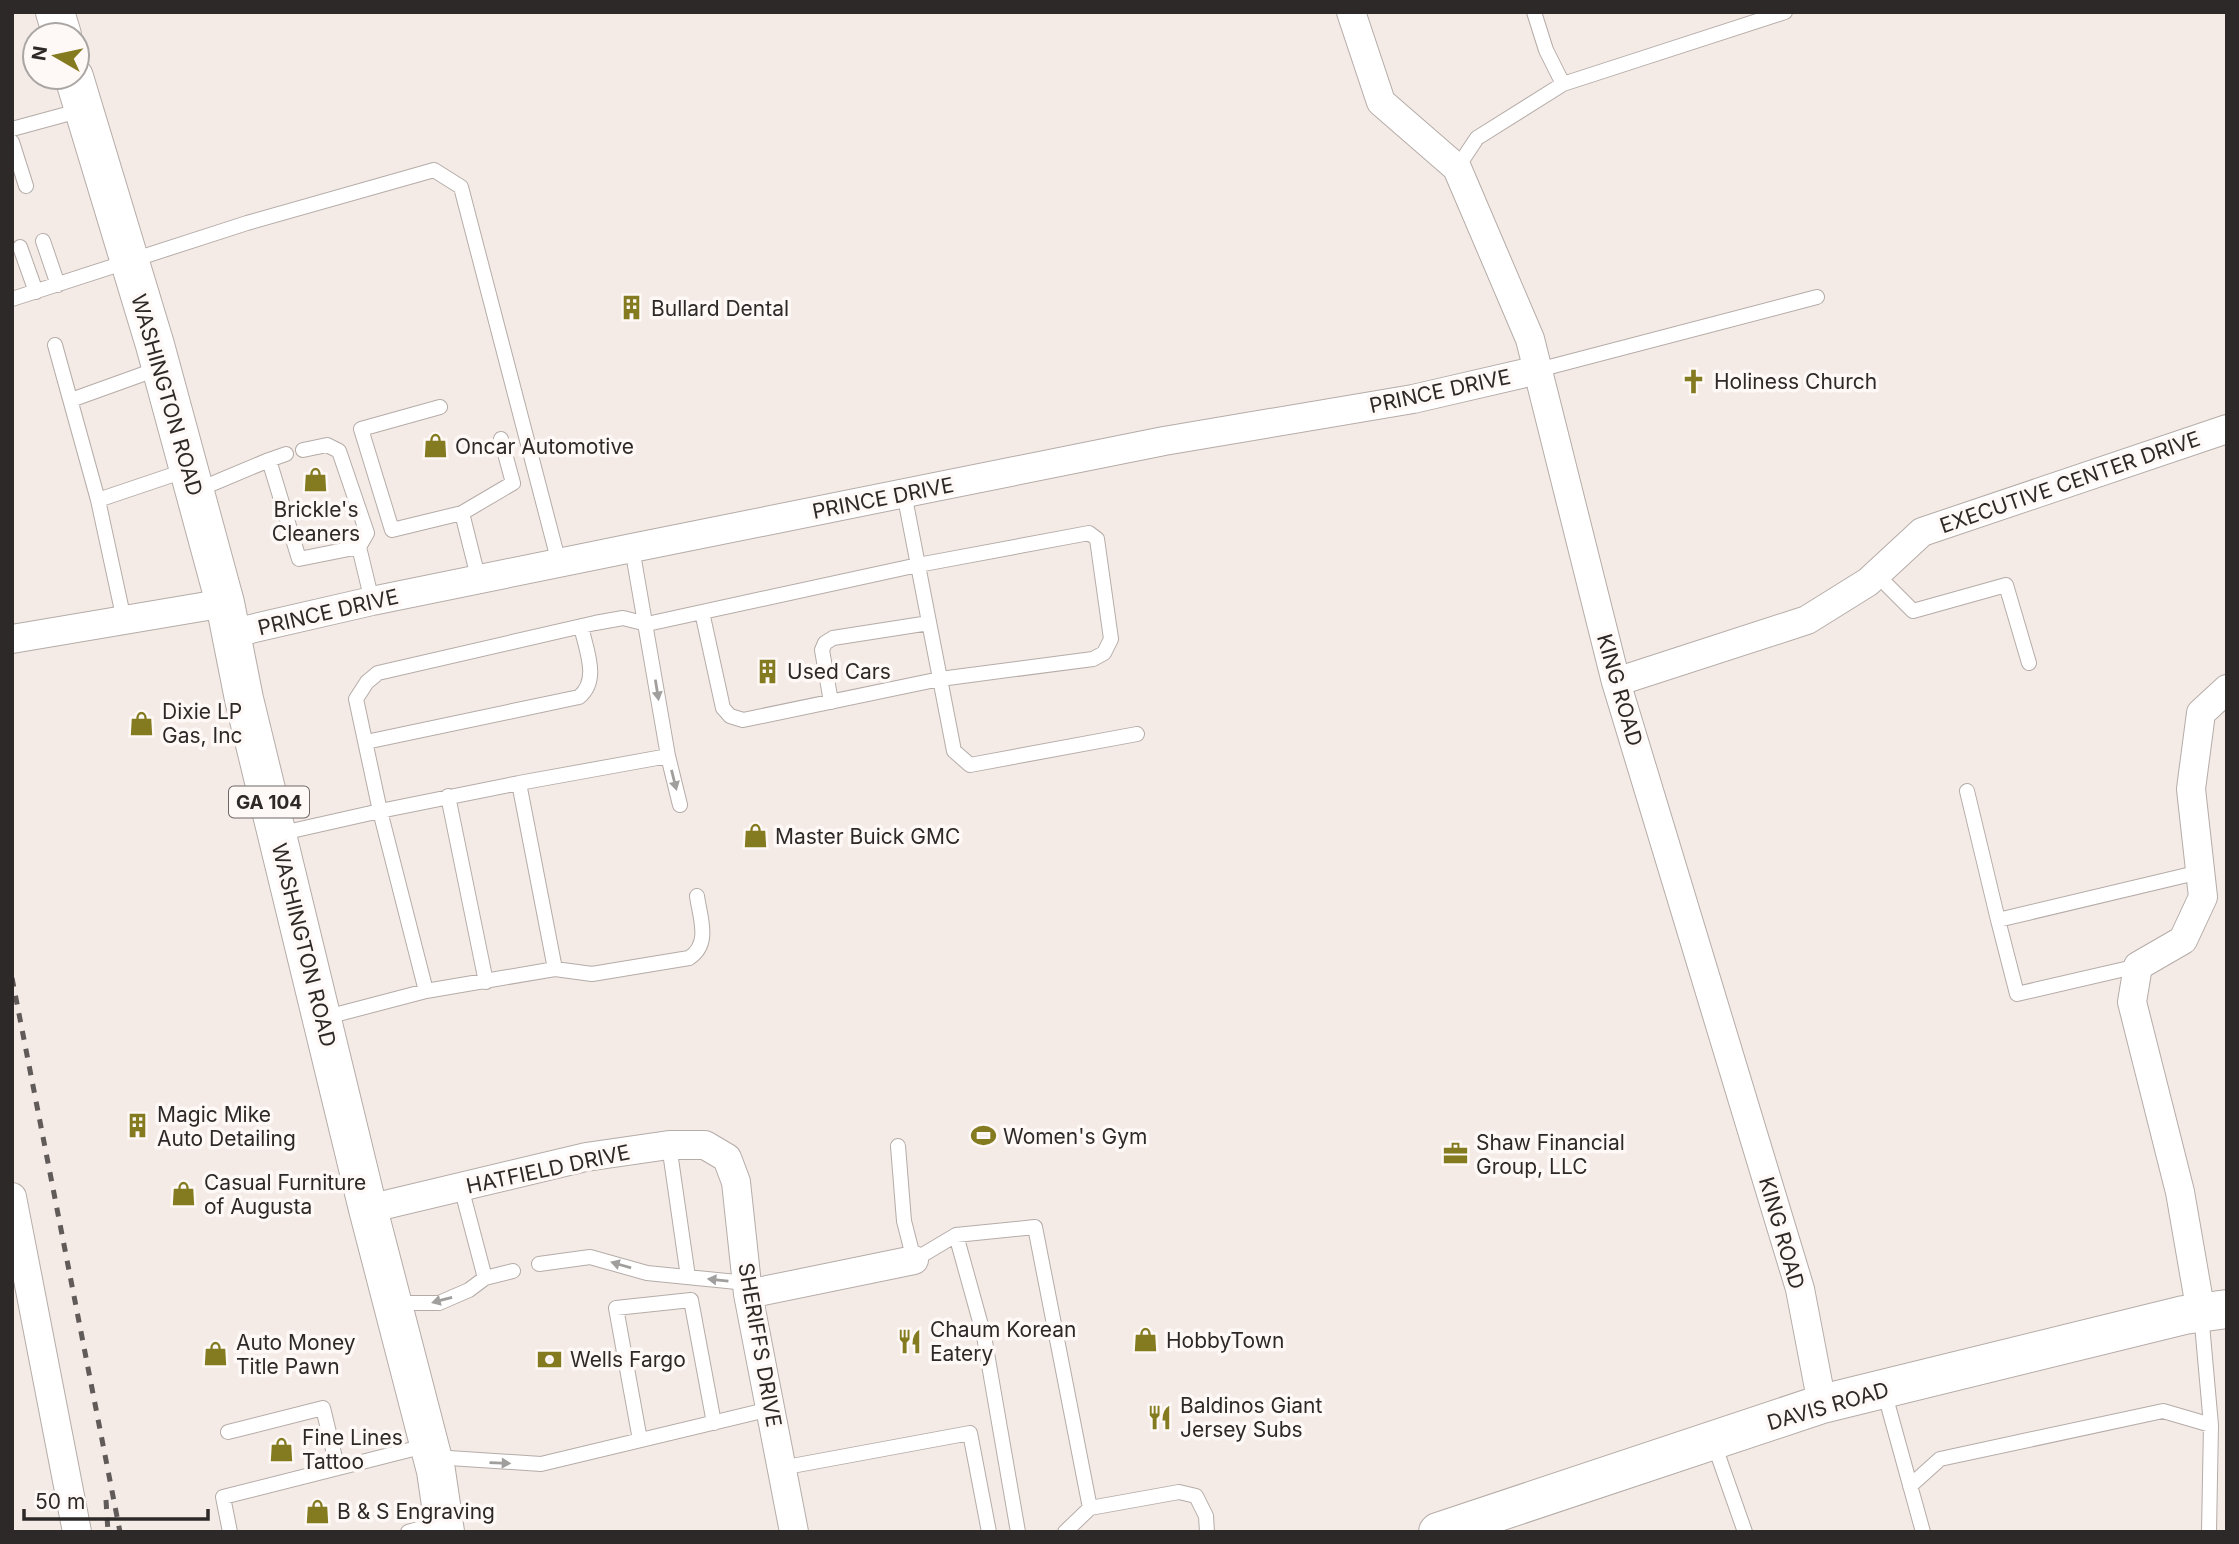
<svg xmlns="http://www.w3.org/2000/svg" width="2239" height="1544" viewBox="0 0 2239 1544" font-family="Inter,sans-serif">
	<style>
		.lines { fill: none; stroke-linecap: round; stroke-linejoin: round }
		.service-casing { stroke: #b5aca8; stroke-width: 16 }
		.minor-casing { stroke: #b5aca8; stroke-width: 30 }
		.secondary-casing { stroke: #b5aca8; stroke-width: 40 }
		.primary-casing { stroke: #b5aca8; stroke-width: 40 }
		.service { stroke: #fff; stroke-width: 14 }
		.minor { stroke: #fff; stroke-width: 28 }
		.secondary { stroke: #fff; stroke-width: 38 }
		.primary { stroke: #fff; stroke-width: 38 }
		.rail { stroke: #605a59; stroke-width: 5; stroke-dasharray: 9 9; stroke-linecap: butt }
		.oneway { fill: #a09f9e }
		.labels { text-anchor: middle; dominant-baseline: central; stroke-width: 7; stroke-linejoin: round; paint-order: stroke }
		.shield { fill: #fef9f6; stroke: #6c6766; stroke-width: 2 }
		.shield-label { font-size: 19px; font-weight: bold; fill: #2d2928 }
		.poi-label { font-size: 21px; fill: #2d2928; stroke: #fef9f6; text-anchor: start }
		.street-label { font-size: 21px; fill: #2d2928; stroke: #fef9f6 }
	</style>
	<rect width="100%" height="100%" fill="#f4eae6"/>
	<g class="lines">
		<defs>
			<path id="service" d="M 1534,12 L 1546,50 L 1563,84
				M 12,129 L 82,110
				M 12,142 L 26,186
				M 1457,168 L 1477,138 L 1563,84 L 1785,12
				M 43,241 L 58,285
				M 20,247 L 36,292
				M 12,299 L 247,223 L 434,170 L 461,187 L 559,563
				M 55,345 L 98,500 L 187,470
				M 1538,370 L 1817,297
				M 71,400 L 160,368
				M 440,407 L 361,429 L 392,530 L 462,513 L 479,581
				M 303,450 L 327,445 L 339,451 L 367,533 L 359,547
				M 269,460 L 286,454
				M 195,491 L 269,460 L 299,559 L 359,547 L 372,601
				M 904,493 L 954,751 L 970,765 L 1137,734
				M 98,500 L 124,620
				M 462,513 L 513,483 L 501,439
				M 632,548 L 668,756 L 680,805
				M 1876,574 L 1913,611 L 2006,585 L 2029,663
				M 831,702 L 822,650 L 825,643 L 833,638 L 929,623
				M 366,742 L 579,697 C 600,680 586,650 581,626
				M 519,783 L 668,756
				M 1967,791 L 1998,920 L 2200,872
				M 448,796 L 486,982
				M 278,834 L 380,811 L 356,699 L 367,682 L 378,673 L 595,623 L 623,618 L 647,624 L 918,565 L 1089,533 L 1097,539 L 1111,639 L 1104,653 L 1093,659 L 940,679 L 743,720 L 730,716 L 723,708 L 702,612
				M 1998,920 L 2017,994 L 2138,966
				M 555,969 L 592,974 L 689,958 C 711,944 700,918 697,896
				M 323,1018 L 426,991 L 380,811 L 519,783 L 555,969 L 426,991
				M 669,1145 L 688,1277
				M 898,1146 L 904,1221 L 914,1260 L 956,1235
				M 461,1187 L 485,1278
				M 539,1264 L 590,1257 L 647,1273 L 747,1283
				M 394,1303 L 439,1303 L 469,1290 L 485,1278 L 513,1271
				M 2201,1313 L 2211,1425 L 2209,1532
				M 1884,1391 L 1923,1532
				M 228,1432 L 323,1408 L 337,1466
				M 640,1440 L 616,1308 L 691,1300 L 714,1423
				M 1713,1441 L 1745,1532
				M 434,1457 L 541,1464 L 770,1409
				M 781,1468 L 970,1433 L 989,1532
				M 1910,1486 L 1940,1459 L 2163,1411 L 2211,1425
				M 1090,1508 L 1179,1492 L 1196,1496 L 1206,1516 L 1207,1532
				M 230,1532 L 223,1497 L 429,1445
				M 408,1532 L 442,1522
				M 1018,1532 L 984,1336 L 956,1235 L 1035,1227 L 1090,1508 L 1065,1532"/>
			<path id="minor" d="M 1351,12 L 1381,102 L 1457,168 L 1530,339 L 1616,682 L 1800,1289 L 1822,1404
				M 229,634 L 372,601 L 632,548 L 1164,441 L 1413,399 L 1538,370
				M 12,639 L 225,603
				M 1616,682 L 1807,620 L 1868,582 L 1922,532 L 2227,429
				M 12,1197 L 77,1532
				M 368,1209 L 586,1157 L 669,1145 L 705,1145 L 727,1158 L 736,1182 L 748,1294 L 794,1532
				M 748,1294 L 914,1260
				M 2201,1313 L 2180,1192 L 2132,1002 L 2138,966 L 2183,940 L 2203,897 L 2191,789 L 2201,713 L 2227,689"/>
			<path id="secondary" d="M 1438,1532 L 1822,1404 L 2184,1315 L 2227,1309"/>
			<path id="primary" d="M 55,12 L 62,35
				M 74,77 L 155,345 L 225,603 L 244,699 L 368,1209 L 436,1471 L 445,1532"/>
		</defs>
		<use href="#service" class="service-casing"/>
		<use href="#minor" class="minor-casing"/>
		<use href="#secondary" class="secondary-casing"/>
		<use href="#primary" class="primary-casing"/>
		<use href="#service" class="service"/>
		<use href="#minor" class="minor"/>
		<use href="#secondary" class="secondary"/>
		<use href="#primary" class="primary"/>
		<path class="rail" d="M 12,978 L 120,1532
			M 106,1500 L 108,1532"/>
	</g>
	<defs><path id="oneway-solid" d="M-6-.8H1V-3.2L6.5 0L1 3.2V.8H-6Z" transform="scale(1.75)"/></defs>
	<g class="oneway">
		<use href="#oneway-solid" transform="translate(657 690) rotate(81)"/>
		<use href="#oneway-solid" transform="translate(674 780) rotate(76)"/>
		<use href="#oneway-solid" transform="translate(621 1265) rotate(-164)"/>
		<use href="#oneway-solid" transform="translate(718 1280) rotate(-174)"/>
		<use href="#oneway-solid" transform="translate(442 1300) rotate(165)"/>
		<use href="#oneway-solid" transform="translate(500 1463) rotate(2)"/>
	</g>
	<defs>
		<symbol id="building-bare" viewBox="-9 -9 18 18"><path d="M-4-6H4V6H1V3H-1V6H-4ZM-2.5-4.3h1.7v1.8h-1.7ZM.8-4.3h1.7v1.8H.8ZM-2.5-1h1.7V.8h-1.7ZM.8-1h1.7V.8H.8Z" fill="#847b20" stroke="#fef9f6" stroke-width="2.5" paint-order="stroke"/></symbol>
		<symbol id="church-bare" viewBox="-9 -9 18 18"><path d="M-1.2-6h2.4v3.5h3.3v2.4h-3.3V6h-2.4V-.1h-3.3v-2.4h3.3Z" fill="#847b20" stroke="#fef9f6" stroke-width="2.5" paint-order="stroke"/></symbol>
		<symbol id="shop-bare" viewBox="-9 -9 18 18"><path d="M-5-2.5h2.3a2.7 3.5 0 0 1 5.4 0H5L5.5 6h-11ZM-1.5-2.5h3a1.5 2.3 0 0 0-3 0Z" fill="#847b20" stroke="#fef9f6" stroke-width="2.5" paint-order="stroke"/></symbol>
		<symbol id="stadium-bare" viewBox="-9 -9 18 18"><path d="M0-5a6.5 5 0 1 0 0 10a6.5 5 0 1 0 0-10ZM-3.5-1.8h7v3.6h-7Z" fill="#847b20" stroke="#fef9f6" stroke-width="2.5" paint-order="stroke"/></symbol>
		<symbol id="office-bare" viewBox="-9 -9 18 18"><path d="M-6-3h4V-5.5h4V-3h4V5H-6ZM-1-4.5V-3h2v-1.5ZM-6 0V1H6V0Z" fill="#847b20" stroke="#fef9f6" stroke-width="2.5" paint-order="stroke"/></symbol>
		<symbol id="restaurant-bare" viewBox="-9 -9 18 18"><path d="M-5-6h1v4h1v-4h1v4h1v-4h1v5L-1.5 .5V6h-2V.5L-5-1ZM5-6V6H3V1.5H1.5Q1.5-4 5-6Z" fill="#847b20" stroke="#fef9f6" stroke-width="2.5" paint-order="stroke"/></symbol>
		<symbol id="bank-bare" viewBox="-9 -9 18 18"><path d="M-6-4H6V4H-6ZM0-2.3a2.3 2.3 0 1 0 0 4.6a2.3 2.3 0 1 0 0-4.6Z" fill="#847b20" stroke="#fef9f6" stroke-width="2.5" paint-order="stroke"/></symbol>
	</defs>
	<g fill-rule="evenodd">
		<use href="#building-bare" x="614" y="290" width="35" height="35"/>
		<use href="#church-bare" x="1676" y="364" width="35" height="35"/>
		<use href="#shop-bare" x="418" y="428" width="35" height="35"/>
		<use href="#shop-bare" x="298" y="462" width="35" height="35"/>
		<use href="#building-bare" x="750" y="654" width="35" height="35"/>
		<use href="#shop-bare" x="124" y="706" width="35" height="35"/>
		<use href="#shop-bare" x="738" y="818" width="35" height="35"/>
		<use href="#building-bare" x="120" y="1108" width="35" height="35"/>
		<use href="#stadium-bare" x="966" y="1118" width="35" height="35"/>
		<use href="#office-bare" x="1438" y="1136" width="35" height="35"/>
		<use href="#shop-bare" x="166" y="1176" width="35" height="35"/>
		<use href="#shop-bare" x="1128" y="1322" width="35" height="35"/>
		<use href="#restaurant-bare" x="892" y="1324" width="35" height="35"/>
		<use href="#shop-bare" x="198" y="1336" width="35" height="35"/>
		<use href="#bank-bare" x="532" y="1342" width="35" height="35"/>
		<use href="#restaurant-bare" x="1142" y="1400" width="35" height="35"/>
		<use href="#shop-bare" x="264" y="1432" width="35" height="35"/>
		<use href="#shop-bare" x="300" y="1494" width="35" height="35"/>
	</g>
	<g class="labels">
		<rect class="shield" x="229" y="786.5" width="80" height="31" rx="5"/>
		<g class="shield-label">
			<text x="269" y="802">GA 104</text>
		</g>
		<g class="poi-label">
			<text x="651" y="308">Bullard Dental</text>
			<text x="1714" y="381">Holiness Church</text>
			<text x="455" y="446">Oncar Automotive</text>
			<text x="316" y="509" text-anchor="middle">Brickle's<tspan x="316" dy="24">Cleaners</tspan></text>
			<text x="787" y="671">Used Cars</text>
			<text x="162" y="711">Dixie LP<tspan x="162" dy="24">Gas, Inc</tspan></text>
			<text x="775" y="836">Master Buick GMC</text>
			<text x="157" y="1114">Magic Mike<tspan x="157" dy="24">Auto Detailing</tspan></text>
			<text x="1003" y="1136">Women's Gym</text>
			<text x="1476" y="1142">Shaw Financial<tspan x="1476" dy="24">Group, LLC</tspan></text>
			<text x="204" y="1182">Casual Furniture<tspan x="204" dy="24">of Augusta</tspan></text>
			<text x="930" y="1329">Chaum Korean<tspan x="930" dy="24">Eatery</tspan></text>
			<text x="1166" y="1340">HobbyTown</text>
			<text x="236" y="1342">Auto Money<tspan x="236" dy="24">Title Pawn</tspan></text>
			<text x="570" y="1359">Wells Fargo</text>
			<text x="1180" y="1405">Baldinos Giant<tspan x="1180" dy="24">Jersey Subs</tspan></text>
			<text x="302" y="1437">Fine Lines<tspan x="302" dy="24">Tattoo</tspan></text>
			<text x="337" y="1511">B &amp; S Engraving</text>
		</g>
		<g class="street-label">
			<text transform="translate(1440 391) rotate(-12)">PRINCE DRIVE</text>
			<text transform="translate(167 395) rotate(74)">WASHINGTON ROAD</text>
			<text transform="translate(2070 482) rotate(-19)">EXECUTIVE CENTER DRIVE</text>
			<text transform="translate(883 498) rotate(-11)">PRINCE DRIVE</text>
			<text transform="translate(328 612) rotate(-13)">PRINCE DRIVE</text>
			<text transform="translate(1620 690) rotate(74)">KING ROAD</text>
			<text transform="translate(304 945) rotate(76)">WASHINGTON ROAD</text>
			<text transform="translate(548 1169) rotate(-12)">HATFIELD DRIVE</text>
			<text transform="translate(1782 1233) rotate(74)">KING ROAD</text>
			<text transform="translate(760 1345) rotate(80)">SHERIFFS DRIVE</text>
			<text transform="translate(1828 1406) rotate(-16)">DAVIS ROAD</text>
		</g>
	</g>
	<rect width="2239" height="1544" fill="none" stroke="#2d2928" stroke-width="28"/>
	<g transform="translate(56 56) rotate(279)"><circle r="33" fill="#fef9f6" stroke="#aaa6a4" stroke-width="2"/>
	<path d="M0-5L12 26L0 18L-12 26Z" fill="#847b20"/>
	<text y="-10" font-size="19" font-weight="bold" text-anchor="middle" fill="#2d2928">N</text>
	</g>
	<path d="M24 1509v10h184v-10" fill="none" stroke="#2d2928" stroke-width="3.5"/>
	<text x="35" y="1509" font-size="21" fill="#2d2928" stroke="#fef9f6" stroke-width="5" paint-order="stroke">50 m</text>
</svg>
